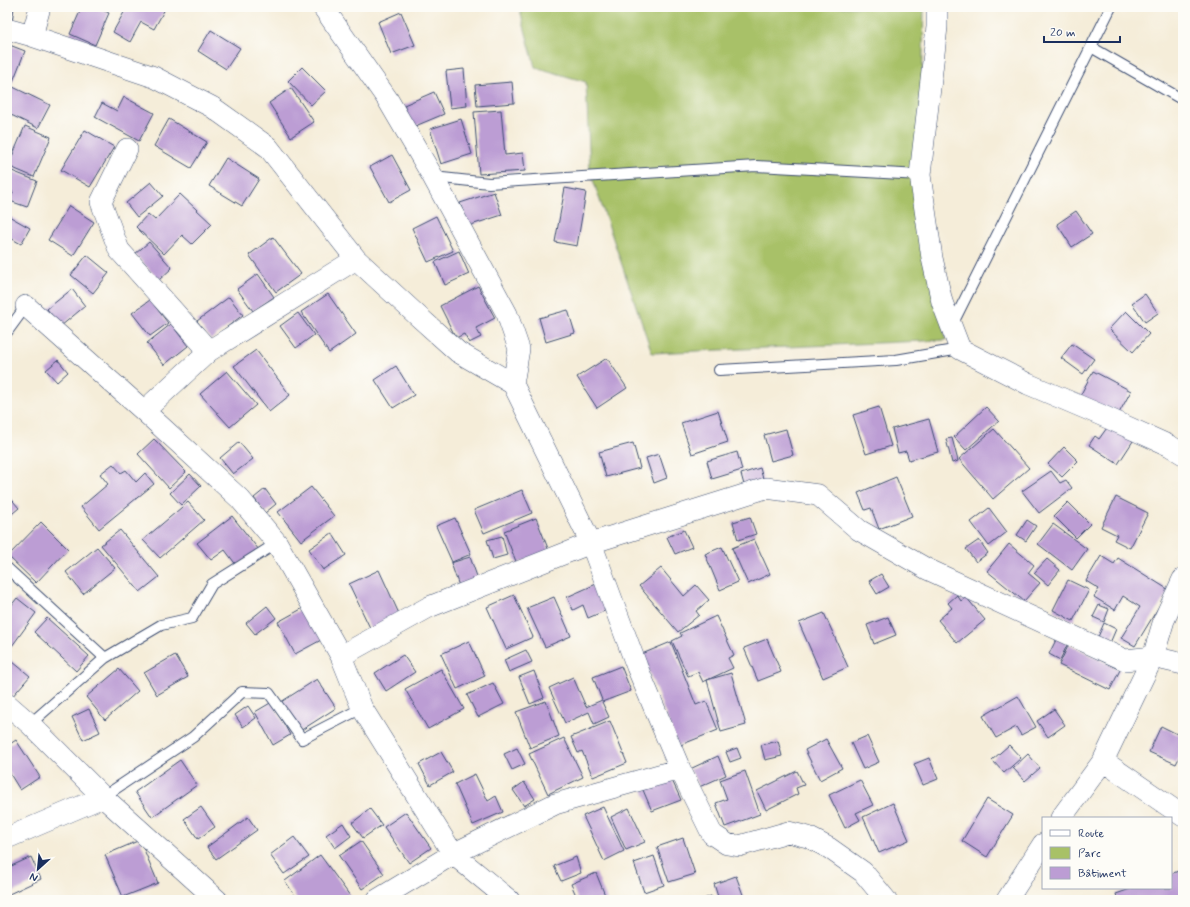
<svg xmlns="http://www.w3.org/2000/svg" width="1190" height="907" viewBox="0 0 1190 907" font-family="Mynerve,sans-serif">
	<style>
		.green { fill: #a8c167; stroke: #627862 }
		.building { fill: #bc9dd4 }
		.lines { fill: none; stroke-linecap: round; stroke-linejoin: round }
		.service-casing { stroke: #3c4c70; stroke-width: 12 }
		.minor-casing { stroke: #3c4c70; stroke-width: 22 }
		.service { stroke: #fff; stroke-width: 10 }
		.minor { stroke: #fff; stroke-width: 21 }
	</style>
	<rect width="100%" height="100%" fill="#fdfcf7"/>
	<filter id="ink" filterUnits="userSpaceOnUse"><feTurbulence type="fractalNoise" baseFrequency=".025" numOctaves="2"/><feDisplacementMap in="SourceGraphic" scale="8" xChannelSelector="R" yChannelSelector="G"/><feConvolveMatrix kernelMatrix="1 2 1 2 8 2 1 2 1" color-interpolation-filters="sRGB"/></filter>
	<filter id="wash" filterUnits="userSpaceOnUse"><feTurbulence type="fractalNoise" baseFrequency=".012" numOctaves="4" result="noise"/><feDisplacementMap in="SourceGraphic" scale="16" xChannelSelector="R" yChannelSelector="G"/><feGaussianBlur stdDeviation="0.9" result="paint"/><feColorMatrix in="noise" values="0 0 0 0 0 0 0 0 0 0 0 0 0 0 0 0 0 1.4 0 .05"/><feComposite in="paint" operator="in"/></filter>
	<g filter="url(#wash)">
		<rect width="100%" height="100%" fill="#f5edd9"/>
		<path class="green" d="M 519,7 L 924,7 L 920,181 L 946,340 L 652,353 L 590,171 L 586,82 L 535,67 Z"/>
		<g id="blocks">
			<path class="building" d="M 7,7 L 14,7 L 12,23 L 7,22 Z
				M 82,7 L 95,7 L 109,13 L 95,45 L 70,34 Z
				M 127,7 L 166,7 L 154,29 L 141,22 L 130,42 L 113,32 Z
				M 401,12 L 415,45 L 391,54 L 378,22 Z
				M 211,30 L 240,48 L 226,69 L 198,51 Z
				M 7,44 L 25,51 L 12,84 L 7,82 Z
				M 302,67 L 326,91 L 311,105 L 288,81 Z
				M 464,69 L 467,106 L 450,108 L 446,71 Z
				M 512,82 L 514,103 L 477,106 L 475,85 Z
				M 13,87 L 50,105 L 38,128 L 7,113 L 7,100 Z
				M 291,88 L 314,122 L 291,137 L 269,103 Z
				M 434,92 L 444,114 L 413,127 L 404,105 Z
				M 124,97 L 154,113 L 139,141 L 95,117 L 102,103 L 117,111 Z
				M 501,110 L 505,155 L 523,153 L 525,171 L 479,174 L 474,112 Z
				M 169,119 L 207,142 L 191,168 L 154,146 Z
				M 461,119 L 472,154 L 441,164 L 430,129 Z
				M 25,126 L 51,137 L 34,177 L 8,166 Z
				M 85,130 L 114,147 L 90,187 L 61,170 Z
				M 392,155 L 411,190 L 389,202 L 370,167 Z
				M 226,158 L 259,179 L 242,206 L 209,186 Z
				M 7,169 L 37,181 L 27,207 L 10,201 L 13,192 L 7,190 Z
				M 151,182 L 163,196 L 137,217 L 126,203 Z
				M 565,188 L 586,192 L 577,246 L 555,242 Z
				M 494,192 L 502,215 L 468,226 L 460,203 Z
				M 180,194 L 212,224 L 192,244 L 182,235 L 164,254 L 136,227 L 148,214 L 155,220 Z
				M 69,206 L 94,222 L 73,256 L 48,240 Z
				M 1076,211 L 1092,234 L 1072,247 L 1057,224 Z
				M 7,215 L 30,228 L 21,244 L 7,236 Z
				M 436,216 L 453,251 L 428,262 L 412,228 Z
				M 273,237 L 301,274 L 276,292 L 249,255 Z
				M 149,242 L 172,268 L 159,280 L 135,254 Z
				M 459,251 L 469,274 L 445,285 L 435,262 Z
				M 87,255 L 109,273 L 93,293 L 71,275 Z
				M 258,274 L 274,297 L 253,311 L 237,289 Z
				M 478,286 L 495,318 L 476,328 L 481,337 L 469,343 L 464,334 L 456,338 L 440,306 Z
				M 72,289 L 85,306 L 61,326 L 47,309 Z
				M 328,294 L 356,334 L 329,353 L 301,312 Z
				M 1145,294 L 1158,313 L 1145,322 L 1132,303 Z
				M 229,297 L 243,315 L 211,339 L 197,321 Z
				M 150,300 L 168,323 L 150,336 L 132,313 Z
				M 568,310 L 575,333 L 546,342 L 539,318 Z
				M 1126,311 L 1149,334 L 1133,352 L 1109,329 Z
				M 298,313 L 314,335 L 296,348 L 280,326 Z
				M 171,324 L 188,346 L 164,365 L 147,343 Z
				M 1072,344 L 1094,359 L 1083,374 L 1061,358 Z
				M 256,350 L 290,395 L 269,412 L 234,366 Z
				M 607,358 L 627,388 L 597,408 L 577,377 Z
				M 58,360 L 68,372 L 57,382 L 46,370 Z
				M 396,366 L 414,395 L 393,408 L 375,380 Z
				M 227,371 L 256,405 L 230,427 L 200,394 Z
				M 1093,371 L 1131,391 L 1118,415 L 1080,396 Z
				M 879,407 L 891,446 L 866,454 L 853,415 Z
				M 986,407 L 999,421 L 966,450 L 954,437 Z
				M 718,411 L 728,442 L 692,454 L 681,423 Z
				M 929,419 L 938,452 L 909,460 L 906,451 L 898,453 L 892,429 Z
				M 1109,425 L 1133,441 L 1118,464 L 1089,445 L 1095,436 L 1099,439 Z
				M 786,429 L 793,455 L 771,461 L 764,435 Z
				M 994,429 L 1029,468 L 993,499 L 959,459 Z
				M 952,438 L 958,461 L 952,463 L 946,439 Z
				M 154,439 L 186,472 L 169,488 L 138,454 Z
				M 239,442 L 253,459 L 233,474 L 220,458 Z
				M 633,443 L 640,468 L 606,477 L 599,452 Z
				M 1064,447 L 1078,461 L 1062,477 L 1048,464 Z
				M 737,452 L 742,470 L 712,479 L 707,461 Z
				M 659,454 L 667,478 L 654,483 L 646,458 Z
				M 113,464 L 121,473 L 126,470 L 136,482 L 145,473 L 154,484 L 99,529 L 81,507 L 108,484 L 100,474 Z
				M 760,468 L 765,486 L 746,492 L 741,474 Z
				M 1051,471 L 1060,483 L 1066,480 L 1072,488 L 1039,513 L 1022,491 Z
				M 190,474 L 201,486 L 181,505 L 170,493 Z
				M 896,477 L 912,516 L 879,529 L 871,508 L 865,510 L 858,493 Z
				M 311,487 L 334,516 L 301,541 L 278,512 Z
				M 265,489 L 276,504 L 265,513 L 254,498 Z
				M 522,490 L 532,513 L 484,533 L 474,510 Z
				M 7,494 L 19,508 L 7,518 Z
				M 1116,497 L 1148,513 L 1130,548 L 1114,540 L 1117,535 L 1101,527 Z
				M 188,502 L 204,520 L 160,558 L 143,540 Z
				M 1068,502 L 1090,524 L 1076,538 L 1054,516 Z
				M 989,508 L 1007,532 L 989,546 L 971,522 Z
				M 232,516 L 259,550 L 237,566 L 225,550 L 211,560 L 197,543 Z
				M 750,517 L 756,534 L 738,540 L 733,522 Z
				M 455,518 L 471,554 L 452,562 L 436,526 Z
				M 536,518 L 549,551 L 517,564 L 504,531 Z
				M 1027,520 L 1036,526 L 1026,541 L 1017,535 Z
				M 41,522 L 68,549 L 36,583 L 8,556 Z
				M 1053,524 L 1087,549 L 1072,570 L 1038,544 Z
				M 120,530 L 159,577 L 140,592 L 101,545 Z
				M 684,530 L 692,547 L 675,554 L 667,537 Z
				M 332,533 L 346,555 L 323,570 L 309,549 Z
				M 502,536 L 507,555 L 493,559 L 487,540 Z
				M 754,539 L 770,574 L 748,584 L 732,548 Z
				M 979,540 L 988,553 L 976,562 L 966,549 Z
				M 1009,544 L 1034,565 L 1028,573 L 1040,583 L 1024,601 L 987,571 Z
				M 97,547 L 115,568 L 83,594 L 66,572 Z
				M 722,547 L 738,582 L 720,590 L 705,554 Z
				M 1101,556 L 1114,564 L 1118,558 L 1169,590 L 1135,646 L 1121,638 L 1140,607 L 1123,596 L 1115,610 L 1094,597 L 1099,589 L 1086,581 Z
				M 470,557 L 479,582 L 460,589 L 451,563 Z
				M 1047,559 L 1060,570 L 1048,585 L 1034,573 Z
				M 661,568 L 684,596 L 696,585 L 709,600 L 696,611 L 699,615 L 678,632 L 639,586 Z
				M 379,570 L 401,618 L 372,632 L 349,584 Z
				M 881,574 L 889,587 L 877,594 L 869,581 Z
				M 1068,580 L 1089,590 L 1073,621 L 1053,610 Z
				M 603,581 L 614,607 L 588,618 L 583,605 L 573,610 L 567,597 Z
				M 514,595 L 533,637 L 506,649 L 487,607 Z
				M 957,595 L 961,601 L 966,597 L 985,620 L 957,643 L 938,620 L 952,608 L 948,603 Z
				M 554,597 L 571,636 L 545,647 L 527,608 Z
				M 17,598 L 36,613 L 12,646 L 7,642 L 7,611 Z
				M 1099,605 L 1109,609 L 1104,622 L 1093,617 Z
				M 267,606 L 276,618 L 255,634 L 246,623 Z
				M 305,607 L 323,639 L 295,654 L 278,622 Z
				M 824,613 L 848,667 L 823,678 L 799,623 Z
				M 716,616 L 734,655 L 728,658 L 733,668 L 703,682 L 698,672 L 688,676 L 672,641 L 682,636 L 680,633 Z
				M 888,617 L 896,635 L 874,644 L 867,625 Z
				M 47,618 L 89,656 L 76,671 L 34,632 Z
				M 1104,623 L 1116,629 L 1110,643 L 1098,637 Z
				M 1057,638 L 1068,643 L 1060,660 L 1049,654 Z
				M 767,639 L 781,672 L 758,681 L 744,648 Z
				M 469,641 L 485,676 L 457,689 L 441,654 Z
				M 671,642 L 696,705 L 706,701 L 718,730 L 678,746 L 642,654 Z
				M 1069,644 L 1120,670 L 1110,690 L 1059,665 Z
				M 526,650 L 532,662 L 509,672 L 504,660 Z
				M 175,655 L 188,677 L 157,695 L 144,673 Z
				M 403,655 L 415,672 L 386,691 L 375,673 Z
				M 7,657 L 30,676 L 11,698 L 7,694 Z
				M 621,666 L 631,691 L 602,702 L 609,717 L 594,724 L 589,712 L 565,723 L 549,688 L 573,677 L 586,707 L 602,700 L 593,677 Z
				M 119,669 L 138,691 L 105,720 L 86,697 Z
				M 441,669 L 464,709 L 428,729 L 405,689 Z
				M 534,671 L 544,698 L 530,704 L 519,677 Z
				M 731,673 L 746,725 L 721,732 L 707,680 Z
				M 317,679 L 336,708 L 300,731 L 281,702 Z
				M 493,683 L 504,704 L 478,717 L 467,695 Z
				M 1018,696 L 1036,727 L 1021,735 L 1016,727 L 996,738 L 983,716 Z
				M 546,701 L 559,736 L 530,748 L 516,712 Z
				M 272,702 L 290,735 L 273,745 L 255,712 Z
				M 248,706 L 256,718 L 243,727 L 235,715 Z
				M 89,709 L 100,732 L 83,740 L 72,717 Z
				M 1054,709 L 1065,725 L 1048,737 L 1037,721 Z
				M 610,721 L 627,763 L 593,777 L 582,751 L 578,753 L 571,737 Z
				M 1161,726 L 1183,737 L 1183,750 L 1176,764 L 1149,752 Z
				M 867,736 L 879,762 L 863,769 L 851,743 Z
				M 564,738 L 583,777 L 548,794 L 529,754 Z
				M 826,739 L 842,768 L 820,780 L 805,750 Z
				M 16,740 L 40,777 L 20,790 L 7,769 L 7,746 Z
				M 778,741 L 782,756 L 765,760 L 761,745 Z
				M 1009,745 L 1021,758 L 1004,773 L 992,760 Z
				M 517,748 L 525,764 L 512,770 L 504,754 Z
				M 737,748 L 741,758 L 730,762 L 726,752 Z
				M 441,752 L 453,772 L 430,785 L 419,764 Z
				M 1028,754 L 1040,768 L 1025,781 L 1013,768 Z
				M 718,756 L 726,775 L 699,787 L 690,769 Z
				M 929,758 L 938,779 L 923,785 L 914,764 Z
				M 180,760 L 197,785 L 152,817 L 135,792 Z
				M 745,771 L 760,814 L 725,827 L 716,803 L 727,799 L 720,780 Z
				M 797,771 L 804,785 L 796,788 L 798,794 L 766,810 L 757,791 Z
				M 475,774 L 488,801 L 496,796 L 503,812 L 473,825 L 455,784 Z
				M 671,778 L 681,800 L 652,811 L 643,790 Z
				M 860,780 L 873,805 L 856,813 L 860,820 L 845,828 L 829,795 Z
				M 524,782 L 535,799 L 524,806 L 513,790 Z
				M 987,799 L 1013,815 L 987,857 L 962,841 Z
				M 893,803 L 909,840 L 879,853 L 863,817 Z
				M 201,807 L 215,827 L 198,839 L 184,819 Z
				M 603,807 L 624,851 L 604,861 L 583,816 Z
				M 629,808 L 645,842 L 626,850 L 611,817 Z
				M 370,809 L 382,825 L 363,838 L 352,823 Z
				M 406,812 L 431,848 L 409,863 L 384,827 Z
				M 248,817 L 257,830 L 216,859 L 207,847 Z
				M 343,823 L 351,836 L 335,848 L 326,835 Z
				M 294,837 L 309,857 L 284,874 L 270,855 Z
				M 683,838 L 695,874 L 669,882 L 657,847 Z
				M 140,840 L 158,883 L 123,897 L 105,855 Z
				M 361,841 L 384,874 L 362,889 L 339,856 Z
				M 320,855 L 353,900 L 298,900 L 285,881 Z
				M 654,856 L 664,885 L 644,892 L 634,863 Z
				M 31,857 L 41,879 L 7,895 L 7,868 Z
				M 576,857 L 581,873 L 561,881 L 554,866 Z
				M 1183,869 L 1183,897 L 1174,900 L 1118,900 L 1116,894 L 1133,888 L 1171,888 L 1171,874 Z
				M 596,873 L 607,900 L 578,900 L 571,884 Z
				M 736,876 L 745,900 L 719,900 L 714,884 Z
				M 711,896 L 713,900 L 701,900 Z"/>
		</g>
	</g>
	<g filter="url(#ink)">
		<use href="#blocks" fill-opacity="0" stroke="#3c4c70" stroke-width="1"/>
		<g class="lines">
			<defs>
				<path id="service" d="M 1091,47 L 1183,100
					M 433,177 L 489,183 L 756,166 L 920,175
					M 952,325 L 1111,7
					M 7,332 L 26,306
					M 719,370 L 896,360 L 960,349
					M 7,568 L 105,658 L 30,724
					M 105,658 L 161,625 L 192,618 L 212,584 L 277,543
					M 103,797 L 193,737 L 242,692 L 269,693 L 302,739 L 362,708"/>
				<path id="minor" d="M 323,7 L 388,100 L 433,177 L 507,314 L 519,349 L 513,384 L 591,543 L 637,667 L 680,769 L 712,834 L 727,844 L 739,846 L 788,832 L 808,837 L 829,848 L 863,872 L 886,900
					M 937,7 L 937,27 L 920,175 L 932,258 L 942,302 L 960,349 L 1028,384 L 1101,415 L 1170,446 L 1183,454
					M 7,29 L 32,36 L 154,77 L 212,107 L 268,147 L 356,259 L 419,317 L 458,352 L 513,384
					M 32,36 L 40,7
					M 127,149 L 101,202 L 119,250 L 209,351
					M 26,306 L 144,411 L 240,499 L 277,543 L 341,656 L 362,708 L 453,854 L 509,900
					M 144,411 L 209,351 L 356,259
					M 341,656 L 429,607 L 591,543 L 766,488 L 818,495 L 859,530 L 927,569 L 1125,660 L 1153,657 L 1183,664
					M 7,704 L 30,724 L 103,797 L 217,900
					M 1103,761 L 1183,816
					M 1061,818 L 1103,761 L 1153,657 L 1164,620 L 1183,579
					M 7,838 L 103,797
					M 377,900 L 453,854 L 555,804 L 680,769
					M 1007,900 L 1043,844"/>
			</defs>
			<use href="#service" class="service-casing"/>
			<use href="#minor" class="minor-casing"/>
			<use href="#service" class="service"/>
			<use href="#minor" class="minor"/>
		</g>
	</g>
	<rect width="1190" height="907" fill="none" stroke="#fdfcf7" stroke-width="24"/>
	<rect x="1042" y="817" width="130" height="72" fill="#fdfcf7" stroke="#a3aaba"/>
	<rect x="1050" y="830" width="20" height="6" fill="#ffffff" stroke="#a3aaba"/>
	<text x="1078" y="837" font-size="12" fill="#1b2f5e">Route</text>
	<rect x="1050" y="847" width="20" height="12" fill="#a8c167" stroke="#a3aaba"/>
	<text x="1078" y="857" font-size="12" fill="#1b2f5e">Parc</text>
	<rect x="1050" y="867" width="20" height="12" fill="#bc9dd4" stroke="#a3aaba"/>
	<text x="1078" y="877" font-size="12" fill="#1b2f5e">Bâtiment</text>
	<g transform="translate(38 869) rotate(207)" stroke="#fdfcf7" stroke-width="3" paint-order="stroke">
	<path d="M0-3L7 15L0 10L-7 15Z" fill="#1b2f5e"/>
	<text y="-6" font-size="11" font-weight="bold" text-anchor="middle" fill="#1b2f5e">N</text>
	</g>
	<path d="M1044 36v6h76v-6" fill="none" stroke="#1b2f5e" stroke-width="2"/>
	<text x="1050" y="36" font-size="12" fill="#1b2f5e" stroke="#fdfcf7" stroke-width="3" paint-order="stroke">20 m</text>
</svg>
